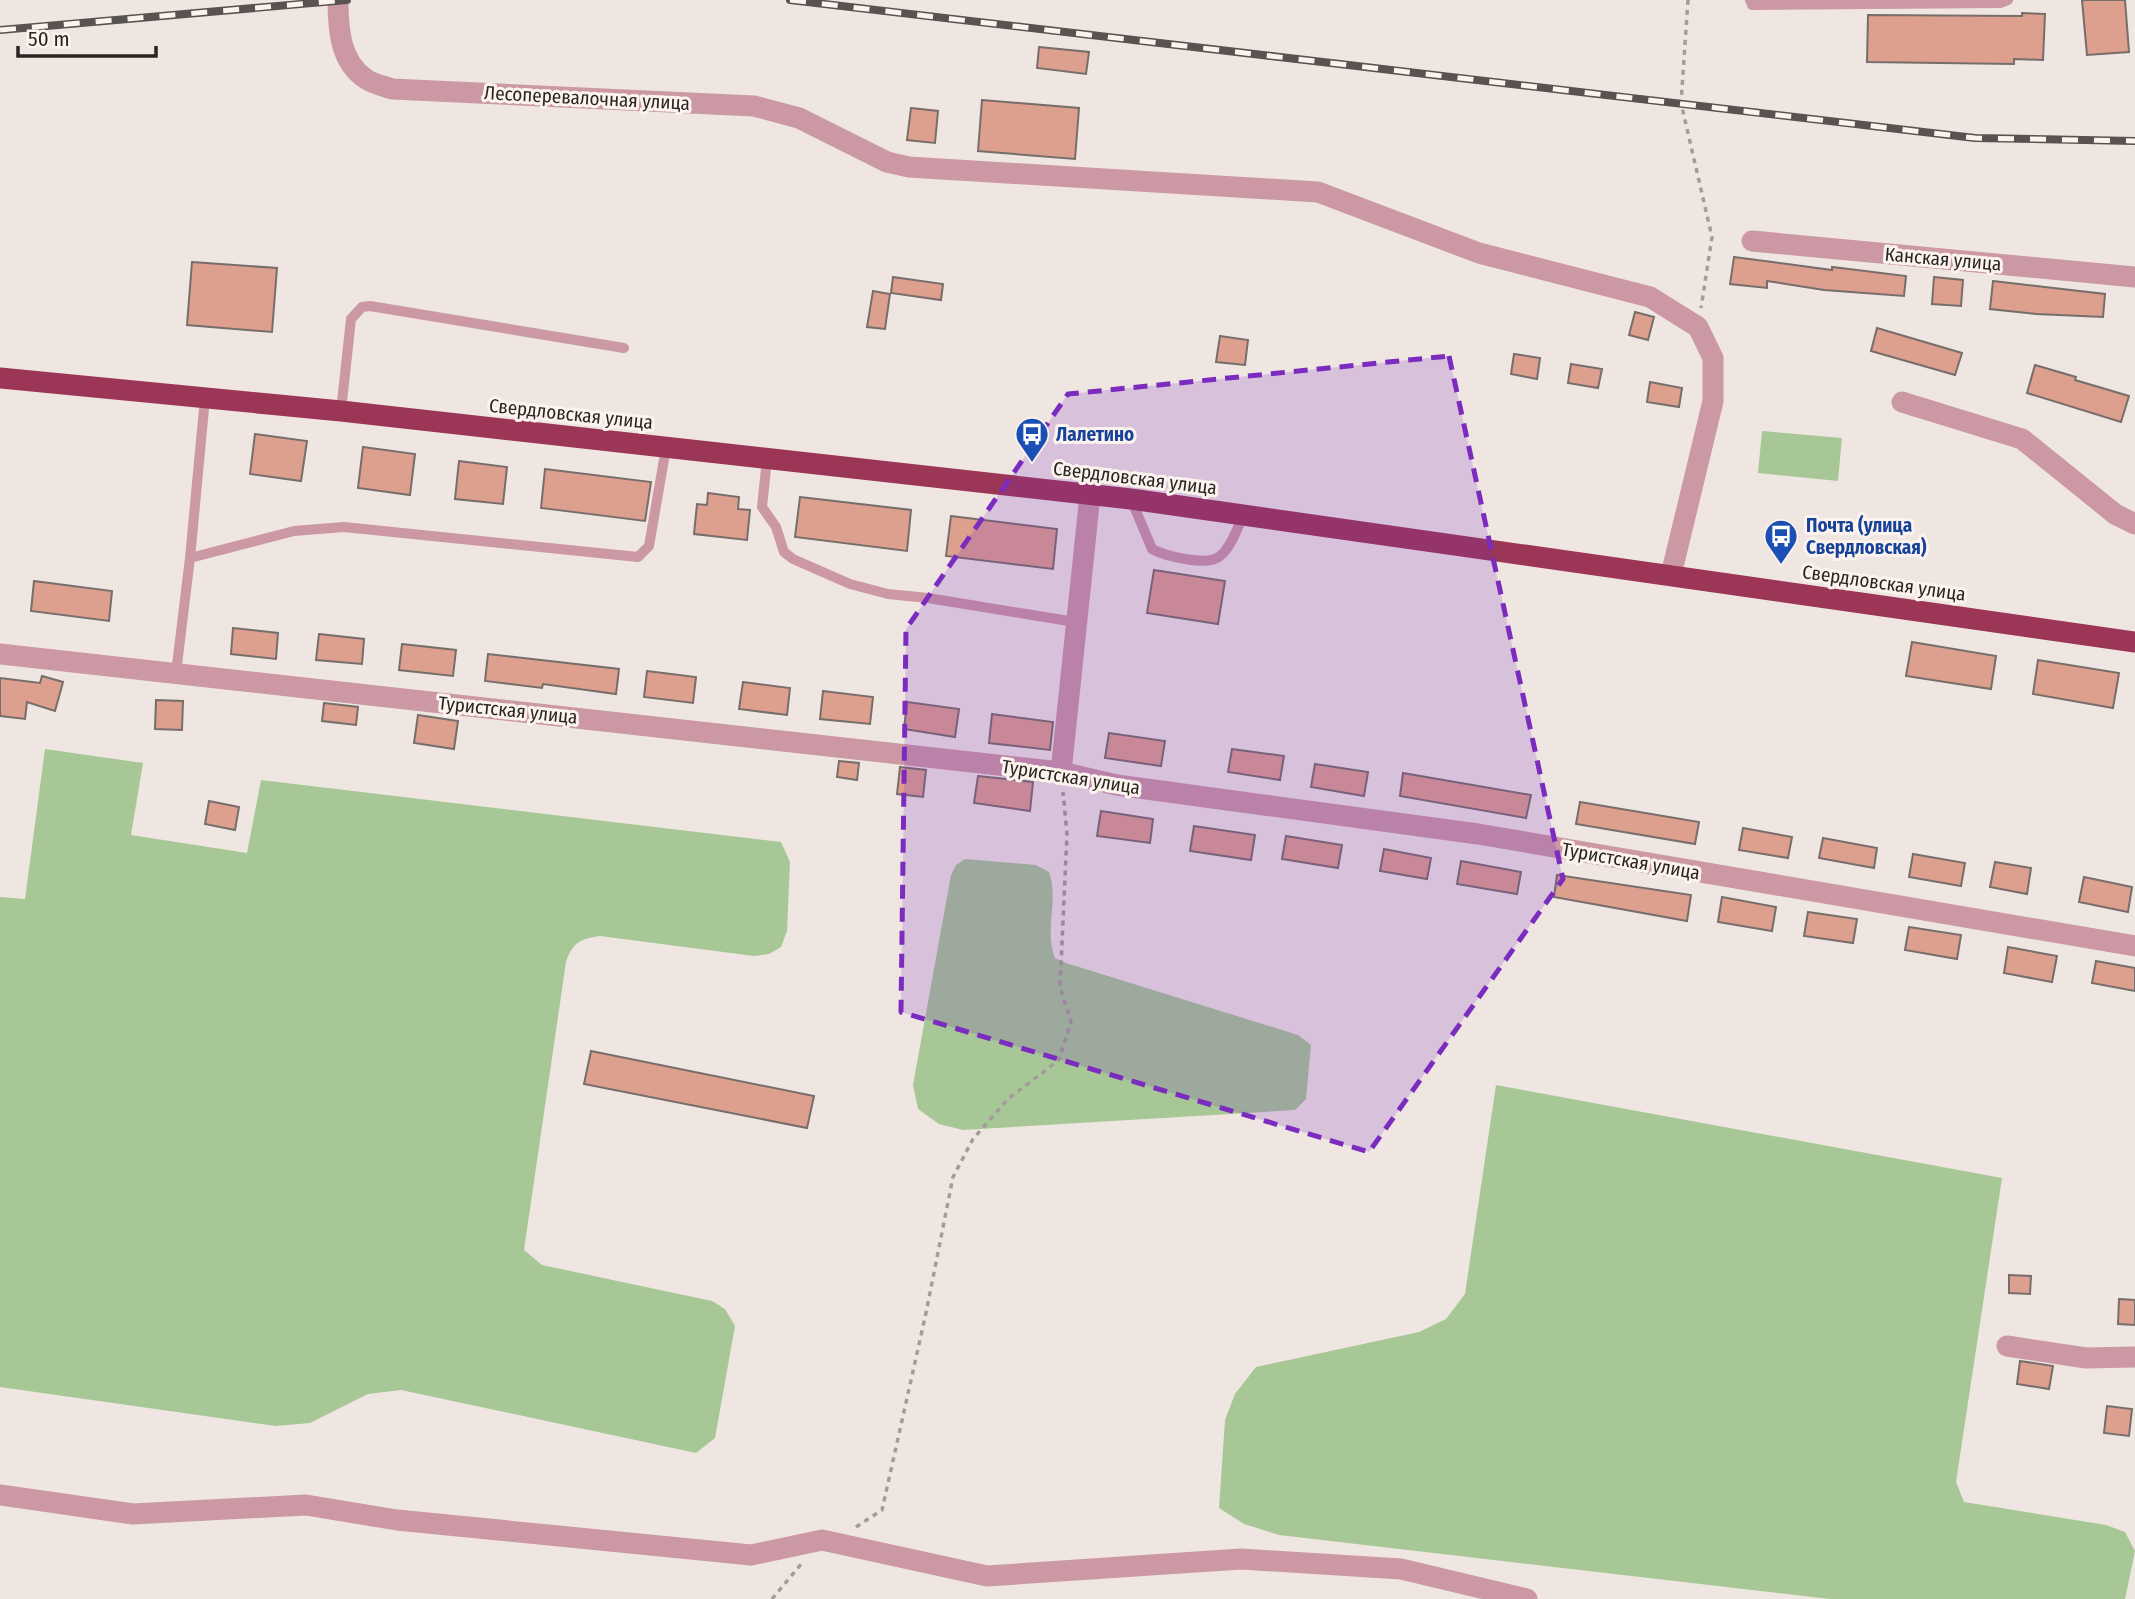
<svg xmlns="http://www.w3.org/2000/svg" width="2135" height="1599" viewBox="0 0 2135 1599" font-family="'Fira Sans Condensed',sans-serif">
	<style>
		.green { fill: #a7c896 }
		.building { fill: #dd9f8e; stroke: #776e6b; stroke-width: 2 }
		.lines { fill: none; stroke-linecap: round; stroke-linejoin: round }
		.path { stroke: #a39c98; stroke-width: 3.5; stroke-dasharray: 5 5; stroke-linecap: butt }
		.lane { stroke: #cb98a4; stroke-width: 10 }
		.street { stroke: #cb98a4; stroke-width: 21 }
		.highway { stroke: #9c3657; stroke-width: 21 }
		.rail-casing { stroke: #585250; stroke-width: 8 }
		.rail { stroke: #fdf3ee; stroke-width: 5; stroke-dasharray: 16; stroke-linecap: butt }
		.marked { fill: #7b2cbf; fill-opacity: 0.2; stroke: #7b2cbf; stroke-width: 5; stroke-dasharray: 14 9; stroke-linejoin: round }
		.labels { text-anchor: middle; dominant-baseline: central; stroke-width: 6; stroke-linejoin: round; paint-order: stroke }
		.street-label { font-size: 19px; fill: #292523; stroke: #fdf3ee }
		.transit-label { font-size: 19px; font-weight: bold; fill: #164399; stroke: #fdf3ee; text-anchor: start }
	</style>
	<rect width="100%" height="100%" fill="#efe6e1"/>
	<path class="green" d="M 1762,431 L 1842,438 L 1838,481 L 1758,473 Z
		M 45,749 L 143,763 L 131,835 L 247,853 L 261,780 L 781,842 L 790,862 L 787,931 L 781,947 L 769,954 L 754,956 L 600,936 C 580,939 573,942 566,962 L 524,1250 L 542,1265 L 712,1301 L 725,1309 L 735,1326 L 715,1438 L 696,1453 L 401,1390 L 368,1394 L 310,1423 L 276,1426 L 0,1387 L 0,897 L 25,899 Z
		M 965,859 L 1036,865 L 1049,872 C 1059,900 1044,931 1055,958 L 1066,963 L 1298,1035 L 1311,1045 L 1306,1099 L 1295,1110 L 963,1130 L 939,1124 L 918,1109 L 913,1085 L 951,875 L 956,865 Z
		M 1496,1085 L 2002,1178 L 1956,1482 L 1964,1502 L 2106,1525 L 2125,1532 L 2135,1551 L 2125,1599 L 1830,1599 L 1279,1535 L 1244,1524 L 1219,1508 L 1225,1420 L 1235,1394 L 1256,1367 L 1419,1332 L 1446,1319 L 1465,1294 Z"/>
	<path class="building" d="M 2082,0 L 2125,0 L 2129,52 L 2087,55 Z
		M 2022,13 L 2045,14 L 2043,60 L 2014,59 L 2014,64 L 1867,62 L 1868,15 L 2022,16 Z
		M 1039,47 L 1089,52 L 1086,74 L 1037,68 Z
		M 982,100 L 1079,108 L 1075,159 L 978,151 Z
		M 911,108 L 938,111 L 935,143 L 907,140 Z
		M 1734,257 L 1832,270 L 1832,267 L 1906,276 L 1904,296 L 1824,290 L 1767,281 L 1767,288 L 1730,284 Z
		M 192,262 L 277,268 L 272,332 L 187,325 Z
		M 893,277 L 943,284 L 941,300 L 891,293 Z
		M 1934,277 L 1963,280 L 1961,306 L 1932,304 Z
		M 1993,281 L 2105,294 L 2103,317 L 2036,314 L 1990,309 Z
		M 873,291 L 890,294 L 885,329 L 867,327 Z
		M 1635,312 L 1654,317 L 1648,340 L 1629,335 Z
		M 1877,328 L 1962,353 L 1955,375 L 1871,351 Z
		M 1220,336 L 1248,340 L 1245,365 L 1216,362 Z
		M 1514,354 L 1540,358 L 1537,379 L 1511,374 Z
		M 1571,364 L 1602,369 L 1598,388 L 1568,383 Z
		M 2035,365 L 2076,377 L 2075,380 L 2129,396 L 2121,422 L 2027,393 Z
		M 1650,382 L 1682,388 L 1679,407 L 1647,402 Z
		M 255,434 L 307,441 L 301,481 L 250,474 Z
		M 363,447 L 415,454 L 410,495 L 358,488 Z
		M 459,461 L 507,467 L 503,504 L 455,499 Z
		M 545,469 L 651,482 L 645,521 L 541,508 Z
		M 708,493 L 739,497 L 738,509 L 750,510 L 747,540 L 694,534 L 697,504 L 707,505 Z
		M 800,497 L 911,510 L 907,551 L 795,537 Z
		M 951,516 L 1057,529 L 1053,569 L 946,556 Z
		M 1154,570 L 1225,581 L 1218,624 L 1147,613 Z
		M 34,581 L 112,591 L 109,621 L 31,611 Z
		M 233,628 L 278,633 L 276,659 L 231,654 Z
		M 319,634 L 364,639 L 362,664 L 316,660 Z
		M 1912,642 L 1996,656 L 1991,689 L 1906,676 Z
		M 402,644 L 456,650 L 453,676 L 399,670 Z
		M 488,654 L 619,669 L 616,694 L 543,684 L 542,688 L 485,681 Z
		M 2038,660 L 2119,673 L 2113,708 L 2033,694 Z
		M 647,671 L 696,677 L 693,703 L 644,697 Z
		M 42,676 L 63,682 L 55,711 L 27,702 L 25,719 L 0,716 L 0,678 L 40,683 Z
		M 743,682 L 790,688 L 787,715 L 739,709 Z
		M 823,691 L 873,697 L 870,724 L 820,719 Z
		M 156,700 L 183,701 L 182,730 L 155,729 Z
		M 907,702 L 959,709 L 955,737 L 904,729 Z
		M 324,703 L 358,707 L 356,725 L 322,721 Z
		M 992,714 L 1053,722 L 1050,750 L 989,743 Z
		M 418,715 L 458,721 L 454,749 L 414,743 Z
		M 1109,733 L 1165,741 L 1161,766 L 1105,758 Z
		M 1232,749 L 1284,756 L 1280,780 L 1228,772 Z
		M 839,761 L 859,763 L 857,780 L 837,777 Z
		M 1315,764 L 1368,772 L 1364,796 L 1311,787 Z
		M 900,767 L 926,770 L 923,797 L 897,794 Z
		M 1403,773 L 1531,795 L 1526,818 L 1400,796 Z
		M 978,776 L 1033,782 L 1030,811 L 974,803 Z
		M 209,801 L 239,807 L 235,830 L 205,824 Z
		M 1580,802 L 1699,822 L 1695,844 L 1576,824 Z
		M 1101,811 L 1153,819 L 1150,843 L 1097,836 Z
		M 1194,826 L 1255,835 L 1251,860 L 1190,851 Z
		M 1743,828 L 1792,837 L 1788,858 L 1739,850 Z
		M 1286,836 L 1342,845 L 1338,868 L 1282,859 Z
		M 1823,838 L 1877,848 L 1874,868 L 1819,858 Z
		M 1384,849 L 1431,858 L 1427,879 L 1380,871 Z
		M 1913,854 L 1965,863 L 1961,886 L 1909,877 Z
		M 1461,861 L 1521,872 L 1517,894 L 1457,884 Z
		M 1995,862 L 2031,868 L 2027,894 L 1990,887 Z
		M 1557,875 L 1691,895 L 1687,921 L 1554,897 Z
		M 2084,877 L 2132,887 L 2128,912 L 2079,902 Z
		M 1722,897 L 1776,907 L 1772,931 L 1718,922 Z
		M 1808,912 L 1857,919 L 1853,943 L 1804,936 Z
		M 1909,927 L 1961,935 L 1957,959 L 1905,950 Z
		M 2008,947 L 2057,956 L 2052,982 L 2004,973 Z
		M 2096,961 L 2135,968 L 2135,991 L 2092,983 Z
		M 591,1051 L 814,1096 L 807,1128 L 584,1084 Z
		M 2009,1275 L 2031,1276 L 2030,1294 L 2009,1293 Z
		M 2119,1299 L 2135,1300 L 2135,1325 L 2118,1324 Z
		M 2020,1361 L 2053,1366 L 2049,1389 L 2017,1384 Z
		M 2107,1406 L 2132,1409 L 2129,1436 L 2104,1433 Z"/>
	<g class="lines">
		<path class="path" d="M 1688,0 L 1681,103 L 1712,237 L 1701,308
			M 856,1527 L 882,1510 L 926,1313 L 953,1177 L 973,1139 L 1008,1099 L 1059,1060 L 1071,1022 L 1060,987 L 1067,834 L 1063,792
			M 772,1599 L 802,1563"/>
		<path class="lane" d="M 1750,0 L 1752,5 L 2001,3 L 2008,0
			M 341,411 L 351,319 L 362,307 L 370,306 L 624,348
			M 767,459 L 762,507 L 776,527 L 784,552 L 793,559 L 850,584 L 888,594 L 928,598 L 1075,622
			M 1131,499 L 1152,549 C 1165,556 1208,567 1220,556 C 1231,548 1238,526 1244,514
			M 190,558 L 294,531 L 344,527 L 638,557 L 649,546 L 666,448
			M 176,673 L 190,558 L 205,398"/>
		<path class="street" d="M 338,0 C 338,29 340,62 366,79 C 373,84 384,86 392,89 L 754,106 L 799,118 L 887,162 L 909,167 L 1318,192 L 1479,253 L 1650,297 L 1698,327 L 1713,358 L 1713,401 L 1671,575
			M 1752,241 L 2135,277
			M 1902,402 L 2022,439 L 2115,514 L 2135,524
			M 0,654 L 1061,772 L 1117,785 L 1478,834 L 2135,946
			M 1061,772 L 1090,495
			M 2007,1346 L 2086,1358 L 2135,1357
			M 0,1495 L 133,1514 L 306,1505 L 397,1520 L 751,1555 L 822,1540 L 987,1576 L 1241,1559 L 1401,1569 L 1527,1599"/>
		<path class="highway" d="M 0,378 L 341,411 L 1131,499 L 2135,642"/>
		<defs>
			<path id="rail" d="M 790,0 L 1975,138 L 2135,141
				M 0,30 L 347,0"/>
		</defs>
		<use href="#rail" class="rail-casing"/>
		<use href="#rail" class="rail"/>
	</g>
	<path class="marked" d="M 1449,356 L 1563,879 L 1369,1152 L 901,1012 L 906,629 L 1068,394 Z"/>
	<defs>
		<symbol id="bus-pin" viewBox="-11 -11 22 30"><path d="M0 17L-7.5 6A9.5 9.5 0 1 1 7.5 6Z" fill="#1a4fb4" stroke="#fdf3ee"/><path d="M-5-6H5V4H4V6H2V4H-2V6H-4V4H-5ZM-3.5-4V0h7V-4ZM-3.5 1.2v1.5H-2V1.2ZM2 1.2v1.5H3.5V1.2Z" fill="#fff"/></symbol>
	</defs>
	<g fill-rule="evenodd">
		<use href="#bus-pin" x="1013" y="415" width="38" height="52"/>
		<use href="#bus-pin" x="1762" y="517" width="38" height="52"/>
	</g>
	<g class="labels">
		<g class="street-label">
			<text transform="translate(587 98) rotate(3)">Лесоперевалочная улица</text>
			<text transform="translate(1943 259) rotate(5)">Канская улица</text>
			<text transform="translate(571 414) rotate(6)">Свердловская улица</text>
			<text transform="translate(1135 478) rotate(7)">Свердловская улица</text>
			<text transform="translate(1884 583) rotate(8)">Свердловская улица</text>
			<text transform="translate(508 710) rotate(6)">Туристская улица</text>
			<text transform="translate(1071 777) rotate(9)">Туристская улица</text>
			<text transform="translate(1631 861) rotate(10)">Туристская улица</text>
		</g>
		<g class="transit-label">
			<text x="1056" y="434">Лалетино</text>
			<text x="1806" y="525">Почта (улица<tspan x="1806" dy="22">Свердловская)</tspan></text>
		</g>
	</g>
	<path d="M18 46v10h138v-10" fill="none" stroke="#292523" stroke-width="3.5"/>
	<text x="28" y="46" font-size="21" fill="#292523" stroke="#fdf3ee" stroke-width="5" paint-order="stroke">50 m</text>
</svg>
